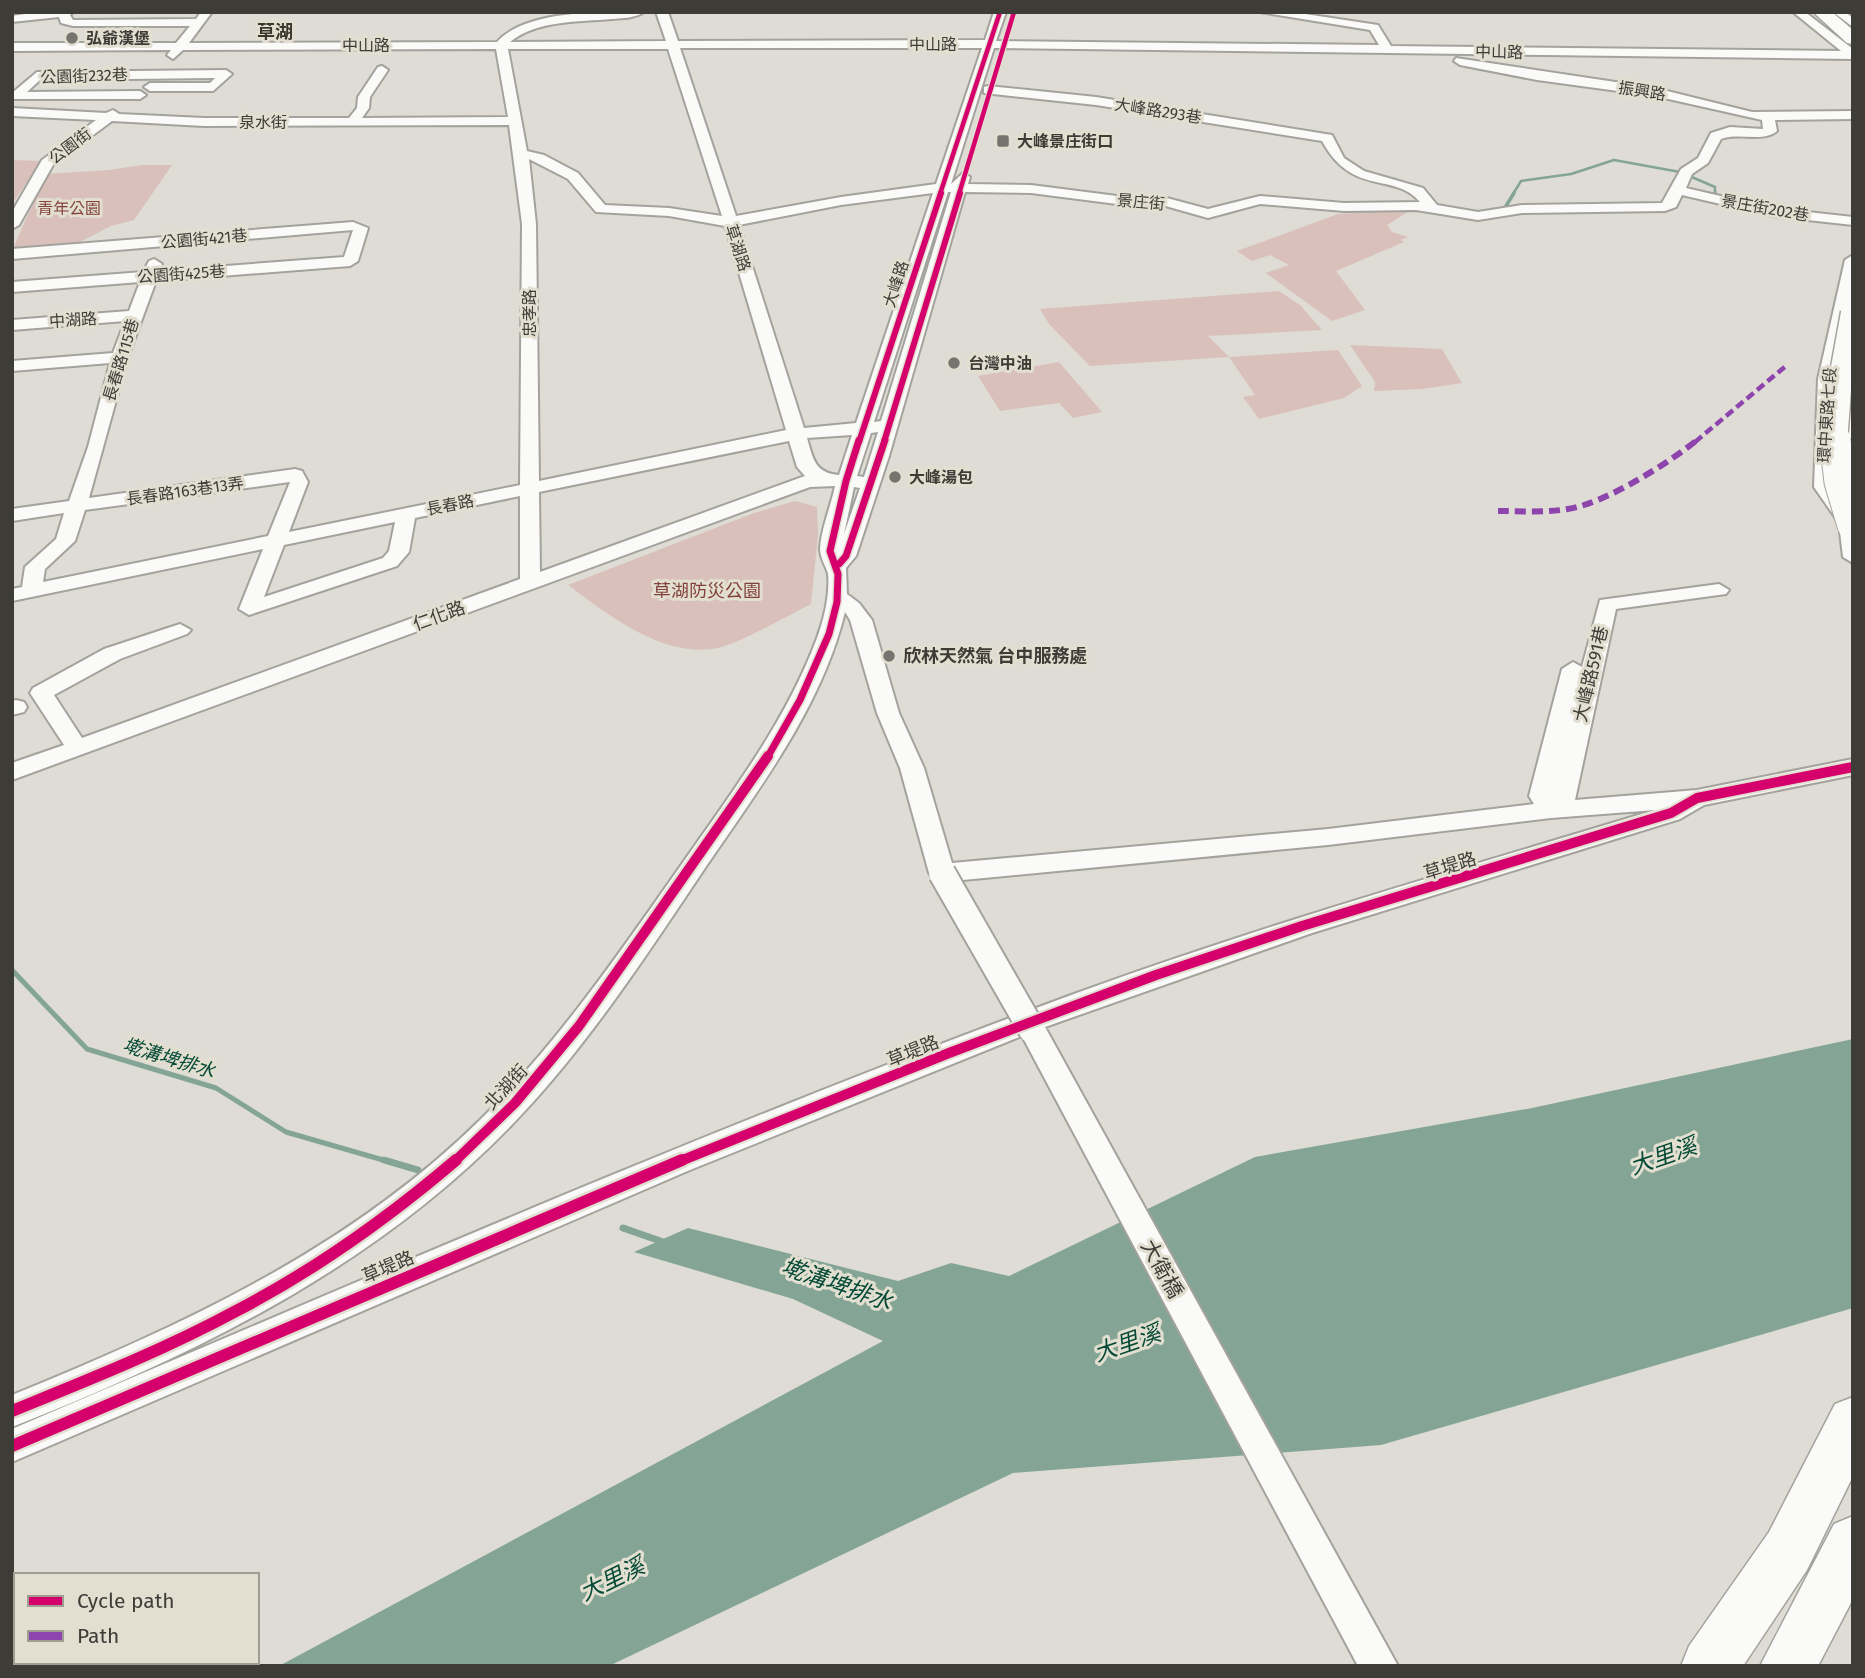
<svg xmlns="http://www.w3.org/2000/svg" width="1865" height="1678" viewBox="0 0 1865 1678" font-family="'Fira Sans','Noto Sans TC',sans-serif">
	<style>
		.green { fill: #dac0ba }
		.water { fill: #84a595 }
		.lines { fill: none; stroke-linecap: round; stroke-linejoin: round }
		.stream-far3 { stroke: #84a595; stroke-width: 2.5 }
		.stream-far2 { stroke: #84a595; stroke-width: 3.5 }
		.stream-far1 { stroke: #84a595; stroke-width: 5 }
		.stream { stroke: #84a595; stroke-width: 7 }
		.minor-casing { stroke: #a3a29c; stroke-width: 4 }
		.highway-casing { stroke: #a3a29c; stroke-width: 3 }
		.minor { fill: #fafaf9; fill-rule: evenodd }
		.highway { fill: #fafaf9; fill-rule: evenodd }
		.minor-bridge-casing { stroke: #a3a29c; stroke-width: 30; stroke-linecap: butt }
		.highway-bridge-far1-casing { stroke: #a3a29c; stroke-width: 27; stroke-linecap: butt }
		.highway-bridge-casing { stroke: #a3a29c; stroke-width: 33; stroke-linecap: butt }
		.minor-bridge { stroke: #fafaf9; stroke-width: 26 }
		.highway-bridge-far1 { stroke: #fafaf9; stroke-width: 24 }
		.highway-bridge { stroke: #fafaf9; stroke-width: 31 }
		.quiet-far1 { stroke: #8e44ad; stroke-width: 4.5; stroke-dasharray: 9 4.5; stroke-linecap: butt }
		.quiet { stroke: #8e44ad; stroke-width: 6; stroke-dasharray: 11 6; stroke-linecap: butt }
		.cycleway-far4-casing { stroke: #e2dfd1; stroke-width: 7 }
		.cycleway-far3-casing { stroke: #e2dfd1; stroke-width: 9 }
		.cycleway-far2-casing { stroke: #e2dfd1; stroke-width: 10 }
		.cycleway-far1-casing { stroke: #e2dfd1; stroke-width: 14 }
		.cycleway-casing { stroke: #e2dfd1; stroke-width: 17 }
		.cycleway-far4 { stroke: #d6006c; stroke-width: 4.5 }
		.cycleway-far3 { stroke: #d6006c; stroke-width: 6 }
		.cycleway-far2 { stroke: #d6006c; stroke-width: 7 }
		.cycleway-far1 { stroke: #d6006c; stroke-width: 10 }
		.cycleway { stroke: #d6006c; stroke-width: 12 }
		.poi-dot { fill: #75746e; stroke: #e2dfd1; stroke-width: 2.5 }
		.labels { text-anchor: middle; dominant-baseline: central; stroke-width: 6; stroke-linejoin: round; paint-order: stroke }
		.far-poi-label { font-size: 16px; font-weight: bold; fill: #3d3c37; stroke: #e2dfd1; text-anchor: start }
		.far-street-label { font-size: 16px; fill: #3d3c37; stroke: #e2dfd1 }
		.far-park-label { font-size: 16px; fill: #83413b; stroke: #e2dfd1 }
		.far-quarter-label { font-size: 18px; font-weight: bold; fill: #3b392d; stroke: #e2dfd1 }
		.park-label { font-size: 18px; fill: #83413b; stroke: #e2dfd1 }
		.street-label { font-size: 18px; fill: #3d3c37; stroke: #e2dfd1 }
		.poi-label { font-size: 18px; font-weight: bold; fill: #3d3c37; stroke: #e2dfd1; text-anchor: start }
		.water-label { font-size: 19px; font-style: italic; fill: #054a36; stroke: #e2dfd1 }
		.near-street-label { font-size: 21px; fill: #3d3c37; stroke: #e2dfd1 }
		.near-water-label { font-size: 23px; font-style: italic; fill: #054a36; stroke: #e2dfd1 }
	</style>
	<rect width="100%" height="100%" fill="#dedcd5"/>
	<path class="green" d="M 12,160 L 41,161 L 12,204 Z
		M 142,165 L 172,165 L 134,220 L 111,226 L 68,248 L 12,251 L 46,174 L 109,170 Z
		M 1411,210 L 1387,225 L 1392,232 L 1408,237 L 1401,240 L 1404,242 L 1336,271 L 1365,310 L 1332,321 L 1266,273 L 1289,265 L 1270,255 L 1252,261 L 1237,251 L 1338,214 Z
		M 1279,291 L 1300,305 L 1322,330 L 1208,336 L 1229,357 L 1338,350 L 1362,386 L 1344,398 L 1259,419 L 1243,397 L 1255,395 L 1229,357 L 1090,366 L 1049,324 L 1040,309 Z
		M 1350,345 L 1442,349 L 1462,383 L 1422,389 L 1374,391 L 1375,382 Z
		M 1059,362 L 1102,412 L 1073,418 L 1059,403 L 1000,411 L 978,376 Z
		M 795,501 L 817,507 L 818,535 L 811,604 C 789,615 740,643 718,648 C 663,659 609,615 568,585 L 754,513 Z"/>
	<path class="water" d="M 1853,1039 L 1853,1308 L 1381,1445 L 1013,1473 L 609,1666 L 279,1666 L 883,1341 L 793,1299 L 634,1252 L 688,1228 L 898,1281 L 951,1263 L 1009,1276 L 1255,1157 L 1532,1108 Z"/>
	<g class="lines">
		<path class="stream-far3" d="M 1513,194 L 1521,181 L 1571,174 L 1614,160 L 1680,172 L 1715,187 L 1715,194"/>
		<path class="stream-far2" d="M 1715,193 L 1715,200
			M 1506,206 L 1514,193
			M 1730,206 L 1768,215"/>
		<path class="stream-far1" d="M 12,970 L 87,1049 L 216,1088 L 286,1132 L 390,1162"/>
		<path class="stream" d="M 384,1160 L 418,1170
			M 623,1228 L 666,1243"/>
		<defs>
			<path id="minor" d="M 39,12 L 73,12 L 70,15 L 73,20 L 196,19 L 201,12 L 212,12 L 189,43 L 497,42 C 526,9 604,12 644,12 C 636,18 623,18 612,19 C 579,22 537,20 510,42 L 666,41 L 656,12 L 668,12 L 678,41 L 985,40 L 994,12 L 1006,12 L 996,41 L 1379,45 L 1370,30 L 1260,12 L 1292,12 L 1378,25 L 1391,46 L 1841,51 L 1793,12 L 1805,12 L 1853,49 L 1853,59 L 994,48 L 951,184 L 963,173 L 970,177 L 968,184 L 1031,185 L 1117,196 L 1163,197 L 1208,209 L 1260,196 L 1344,203 L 1420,202 C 1394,171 1353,198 1322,141 L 1096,105 L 984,93 L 984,87 L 988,86 L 1096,97 L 1332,135 L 1344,158 L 1364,171 L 1423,188 L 1437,205 L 1478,212 L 1522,205 L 1662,203 L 1681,169 L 1698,158 L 1711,133 L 1730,127 L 1763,129 L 1762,120 L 1655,96 L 1537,80 L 1460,65 L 1454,61 L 1456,58 L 1655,88 L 1752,112 L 1853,111 L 1853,119 L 1775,120 L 1777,131 C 1763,143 1739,132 1721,139 L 1708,163 L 1692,174 L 1686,188 L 1772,208 L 1853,217 L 1853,225 L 1772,216 L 1682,195 L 1676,207 L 1665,211 L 1522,213 L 1478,220 L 1416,210 L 1344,211 L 1260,204 L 1208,218 L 1162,205 L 1117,204 L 1031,193 L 965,192 L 889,456 L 856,556 L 846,568 L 847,594 L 859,603 L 872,620 L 899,713 L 924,768 L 952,863 L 1328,829 L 1534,804 L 1529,796 L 1562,669 L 1573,662 L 1582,667 L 1600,600 L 1719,584 L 1729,590 L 1726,594 L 1616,609 L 1575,800 L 1697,790 L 1853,759 L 1853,775 L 1704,805 L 1680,819 L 1312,933 L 1045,1027 L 1398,1666 L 1358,1666 L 1022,1036 L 690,1170 L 12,1462 L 12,1429 C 364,1279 715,1126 1074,994 C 1265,924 1461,869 1655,810 L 1551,818 L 1328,845 L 942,882 L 933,879 L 929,873 L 900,768 L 877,713 L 850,620 L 845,612 C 822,706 761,786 707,865 C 650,950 593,1038 523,1113 C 384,1263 200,1353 12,1427 L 12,1395 C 181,1326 348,1250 480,1120 C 555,1046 616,958 677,871 C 729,796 785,724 817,638 C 824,619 830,594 828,574 C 826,566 820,558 820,549 C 821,529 831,506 835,486 L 810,487 L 12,780 L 12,763 L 64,745 L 30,693 L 33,688 L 104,649 L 180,624 L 191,630 L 187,634 L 120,659 L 54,695 L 82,738 L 520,579 L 520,496 L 415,518 L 409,552 L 397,566 L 249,615 L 239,609 L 263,549 L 12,601 L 12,589 L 22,587 L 25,567 L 56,539 L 64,513 L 12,521 L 12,509 L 69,501 L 88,447 L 110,363 L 12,371 L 12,361 L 113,353 L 125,321 L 12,330 L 12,320 L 129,311 L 140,282 L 12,292 L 12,282 L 143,272 L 149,261 L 154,259 L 162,264 L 159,271 L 344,257 L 353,230 L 12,259 L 12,249 L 353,222 L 368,228 L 358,261 L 350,266 L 156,281 L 128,357 L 89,498 L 295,469 L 302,471 L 308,482 L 289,532 L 520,485 L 522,224 L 509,125 L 204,126 L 112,121 L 53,165 L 19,225 L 12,229 L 12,212 L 42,160 L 96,120 L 12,116 L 12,108 L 106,113 L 113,110 L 119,114 L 204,118 L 349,118 L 357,108 L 358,97 L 378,67 L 382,66 L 388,70 L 370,97 L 369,108 L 362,118 L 508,117 L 496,49 L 183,50 L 173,59 L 167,55 L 171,50 L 12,51 L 12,43 L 176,43 L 190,26 L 73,26 L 61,23 L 59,17 L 12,22 L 12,16 ZM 680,48 L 982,48 L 936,184 L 841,197 L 736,216 ZM 508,49 L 668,49 L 722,216 L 669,208 L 605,205 L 578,173 L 544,155 L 527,151 ZM 529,159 L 568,179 L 596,212 L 669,216 L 725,226 L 786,430 L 539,481 L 536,224 ZM 948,192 L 951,192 L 881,421 L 874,422 ZM 933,193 L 856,423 L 804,428 L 739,225 L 841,205 ZM 878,432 L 864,477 L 857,476 L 871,433 ZM 852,435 L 839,475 C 815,473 813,459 807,438 ZM 789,441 L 797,467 L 805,476 L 540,572 L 539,492 ZM 290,482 L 268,536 L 43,582 L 45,569 L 75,541 L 85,510 ZM 854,487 L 860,488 L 844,534 ZM 395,522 L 389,551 L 383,558 L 264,597 L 284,545 Z
				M 1833,12 L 1845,12 L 1853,18 L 1853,27 Z
				M 226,70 L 232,74 L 213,91 L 150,91 L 144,87 L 150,83 L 210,83 L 215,78 L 40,80 L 27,92 L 140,91 L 146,95 L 140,99 L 12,99 L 12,93 L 37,72 Z
				M 1853,255 L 1853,297 L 1836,379 L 1832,428 L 1832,487 L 1844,503 L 1853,504 L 1853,563 L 1843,557 L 1839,523 L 1814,487 L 1818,379 L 1845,260 Z
				M 1853,380 L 1853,439 L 1846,441 L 1837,436 L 1844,385 Z
				M 16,700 L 24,702 L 27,707 L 24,712 L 12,715 L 12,701 Z"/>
			<path id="highway" d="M 1813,12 L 1832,12 L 1853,30 L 1853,44 L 1847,43 Z
				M 1853,1397 L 1853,1476 L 1807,1570 L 1743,1666 L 1681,1666 L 1689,1646 L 1769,1532 L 1835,1404 Z
				M 1853,1516 L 1853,1599 L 1818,1666 L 1760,1666 L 1834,1524 Z"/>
		</defs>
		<use href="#minor" class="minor-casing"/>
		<use href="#highway" class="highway-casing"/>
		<use href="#minor" class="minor"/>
		<use href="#highway" class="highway"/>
		<defs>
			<path id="minor-bridge" d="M 942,873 L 1032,1030"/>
			<path id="highway-bridge-far1" d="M 1835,442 L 1839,390 L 1853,313"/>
			<path id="highway-bridge" d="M 1835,440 L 1840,482 L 1853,525"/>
		</defs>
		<use href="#minor-bridge" class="minor-bridge-casing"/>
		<use href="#highway-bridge-far1" class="highway-bridge-far1-casing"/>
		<use href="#highway-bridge" class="highway-bridge-casing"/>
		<use href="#minor-bridge" class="minor-bridge"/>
		<use href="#highway-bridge-far1" class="highway-bridge-far1"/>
		<use href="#highway-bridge" class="highway-bridge"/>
		<path class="quiet-far1" d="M 1695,442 L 1787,365"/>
		<path class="quiet" d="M 1498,511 C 1526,511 1557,514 1584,505 C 1617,495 1670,462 1697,440"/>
		<defs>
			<path id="cycleway-far4" d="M 940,194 L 1000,12
				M 959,194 L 1014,12"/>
			<path id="cycleway-far3" d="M 859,442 L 941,193
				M 884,442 L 960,193"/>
			<path id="cycleway-far2" d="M 839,564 L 846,556 L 885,440
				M 767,758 L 800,700 L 829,634 L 837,602 L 838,574 L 830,551 L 846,481 L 859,440"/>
			<path id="cycleway-far1" d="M 454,1162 L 515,1103 L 579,1026 L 768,756
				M 678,1162 L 949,1053 L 1156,975 L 1302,926 L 1671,813 L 1697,798 L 1853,767"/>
			<path id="cycleway" d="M 12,1411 C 88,1380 164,1350 236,1311 C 315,1270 388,1218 456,1160
				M 12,1446 L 682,1160"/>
		</defs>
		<use href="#cycleway-far4" class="cycleway-far4-casing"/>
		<use href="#cycleway-far3" class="cycleway-far3-casing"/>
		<use href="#cycleway-far2" class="cycleway-far2-casing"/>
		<use href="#cycleway-far1" class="cycleway-far1-casing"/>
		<use href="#cycleway" class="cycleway-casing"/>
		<use href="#cycleway-far4" class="cycleway-far4"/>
		<use href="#cycleway-far3" class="cycleway-far3"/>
		<use href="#cycleway-far2" class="cycleway-far2"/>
		<use href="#cycleway-far1" class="cycleway-far1"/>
		<use href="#cycleway" class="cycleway"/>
	</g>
	<g class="poi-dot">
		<circle cx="72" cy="38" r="7"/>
		<rect x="996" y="134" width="14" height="14" rx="3.5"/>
		<circle cx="954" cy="363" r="7"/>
		<circle cx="895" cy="477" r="7"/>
		<circle cx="889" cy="656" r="7"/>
	</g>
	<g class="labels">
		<g class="far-poi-label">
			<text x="86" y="38">弘爺漢堡</text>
			<text x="1017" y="141">大峰景庄街口</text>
			<text x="968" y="363">台灣中油</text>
			<text x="909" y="477">大峰湯包</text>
		</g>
		<g class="far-street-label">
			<text x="933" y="44">中山路</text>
			<text x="366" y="45">中山路</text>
			<text transform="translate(1499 52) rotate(1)">中山路</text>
			<text transform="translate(84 76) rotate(-2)">公園街232巷</text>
			<text transform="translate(1642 91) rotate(9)">振興路</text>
			<text transform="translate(1158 111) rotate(9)">大峰路293巷</text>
			<text x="263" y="122">泉水街</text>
			<text transform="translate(70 146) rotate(-37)">公園街</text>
			<text transform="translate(1141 202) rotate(5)">景庄街</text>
			<text transform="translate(1765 208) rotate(10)">景庄街202巷</text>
			<text transform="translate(204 239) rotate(-5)">公園街421巷</text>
			<text transform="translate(738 248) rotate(72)">草湖路</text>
			<text transform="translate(181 274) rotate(-4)">公園街425巷</text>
			<text transform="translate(896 284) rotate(-72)">大峰路</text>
			<text transform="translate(529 313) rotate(-90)">忠孝路</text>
			<text transform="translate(73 320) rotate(-4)">中湖路</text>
			<text transform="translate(121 360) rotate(-73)">長春路115巷</text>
			<text transform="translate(1827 415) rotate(-86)">環中東路七段</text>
			<text transform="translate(185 491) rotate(-8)">長春路163巷13弄</text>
			<text transform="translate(450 505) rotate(-11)">長春路</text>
		</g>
		<g class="far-park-label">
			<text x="69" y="208">青年公園</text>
		</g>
		<g class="far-quarter-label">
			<text x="275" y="32">草湖</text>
		</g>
		<g class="park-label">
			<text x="707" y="591">草湖防災公園</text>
		</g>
		<g class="street-label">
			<text transform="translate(439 616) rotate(-20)">仁化路</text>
			<text transform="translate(1591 674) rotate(-77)">大峰路591巷</text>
			<text transform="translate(1450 866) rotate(-17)">草堤路</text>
			<text transform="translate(913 1051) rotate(-22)">草堤路</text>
			<text transform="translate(506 1087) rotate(-47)">北湖街</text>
			<text transform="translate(388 1267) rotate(-23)">草堤路</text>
		</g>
		<g class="poi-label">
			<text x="903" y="656">欣林天然氣 台中服務處</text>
		</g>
		<g class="water-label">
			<text transform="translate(169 1058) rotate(17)">墘溝埤排水</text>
		</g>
		<g class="near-street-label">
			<text transform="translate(1162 1269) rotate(61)">大衛橋</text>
		</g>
		<g class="near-water-label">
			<text transform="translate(1663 1156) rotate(-19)">大里溪</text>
			<text transform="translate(837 1284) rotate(19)">墘溝埤排水</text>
			<text transform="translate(1127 1343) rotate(-19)">大里溪</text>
			<text transform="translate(612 1579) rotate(-26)">大里溪</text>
		</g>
	</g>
	<rect width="1865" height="1678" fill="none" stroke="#3d3c37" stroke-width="28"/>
	<rect x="14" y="1573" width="245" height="91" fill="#e2dfd1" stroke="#a09e93" stroke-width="2"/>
	<rect x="28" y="1596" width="35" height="10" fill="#d6006c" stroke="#a09e93" stroke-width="2"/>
	<text x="77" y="1608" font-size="21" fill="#3d3c37">Cycle path</text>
	<rect x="28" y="1631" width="35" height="10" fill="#8e44ad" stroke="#a09e93" stroke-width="2"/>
	<text x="77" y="1643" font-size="21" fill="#3d3c37">Path</text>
</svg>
